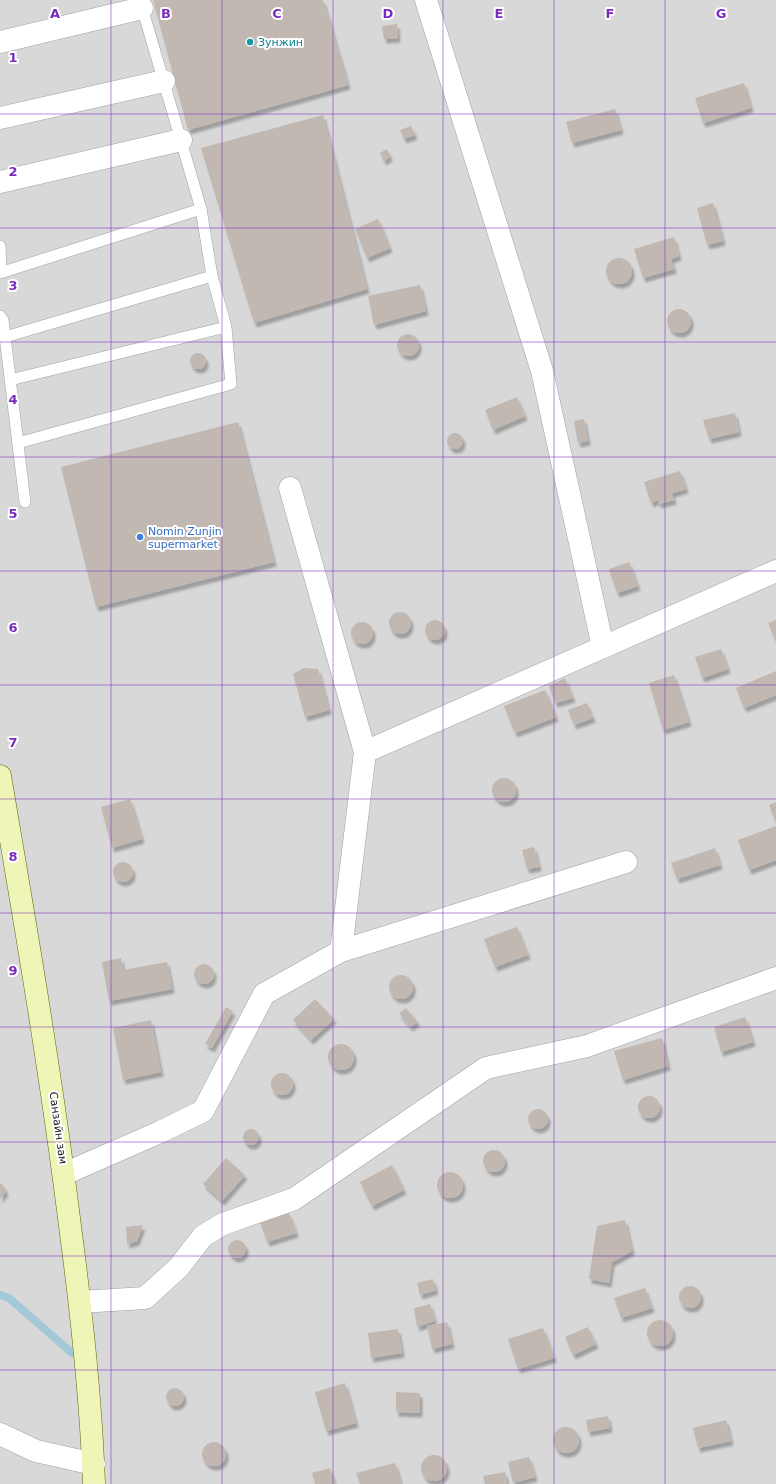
<svg xmlns="http://www.w3.org/2000/svg" width="776" height="1484" viewBox="0 0 776 1484" font-family="'DejaVu Sans',sans-serif">
	<style>
		.residential { fill: #d9d8d8 }
		.lines { fill: none; stroke-linecap: round; stroke-linejoin: round }
		.stream { stroke: #a3c9d8; stroke-width: 8 }
		.building { fill: #c0b8b1; filter: url(#shadow) }
		.service-casing { stroke: #a2a2a2; stroke-width: 12 }
		.minor-casing { stroke: #a2a2a2; stroke-width: 23 }
		.secondary-casing { stroke: #5b690b; stroke-width: 23 }
		.service { stroke: #fff; stroke-width: 11 }
		.minor { stroke: #fff; stroke-width: 22 }
		.secondary { stroke: #eff5b6; stroke-width: 22 }
		.grid { fill: none; stroke: #7b2cbf; stroke-width: 1; stroke-opacity: 0.55 }
		.culture-dot { fill: #0f9aa8; stroke: #fff; stroke-width: 1.5 }
		.shop-dot { fill: #3f7fe0; stroke: #fff; stroke-width: 1.5 }
		.labels { text-anchor: middle; dominant-baseline: central; stroke-width: 4; stroke-linejoin: round; paint-order: stroke }
		.culture-label { font-size: 11px; fill: #0d838f; stroke: #fff; text-anchor: start }
		.shop-label { font-size: 11px; fill: #366cbe; stroke: #fff; text-anchor: start }
		.street-label { font-size: 11px; fill: #1b1b1b; stroke: #fff }
		.grid-label { font-size: 13px; text-anchor: middle; font-weight: bold; fill: #7b2cbf; stroke: #fff; stroke-width: 4; stroke-linejoin: round; paint-order: stroke }
	</style>
	<defs>
		<filter id="shadow"><feDropShadow dx="2.5" dy="4.5" stdDeviation="1" flood-color="#0004"/></filter>
	</defs>
	<rect width="100%" height="100%" fill="#ece9e1"/>
	<path class="residential" d="M 0,0 L 776,0 L 776,1484 L 0,1484 Z"/>
	<g class="lines">
		<path class="stream" d="M 0,1295 L 9,1298 L 72,1353"/>
	</g>
	<path class="building" d="M 153,0 L 323,0 L 348,85 L 188,130 Z
		M 397,24 L 398,38 L 384,39 L 382,26 Z
		M 744,83 L 751,108 L 703,123 L 695,98 Z
		M 615,109 L 621,130 L 572,143 L 566,122 Z
		M 323,115 L 367,289 L 254,323 L 201,148 Z
		M 411,126 L 415,135 L 404,139 L 400,130 Z
		M 387,149 L 390,157 L 384,161 L 380,153 Z
		M 713,203 L 723,241 L 707,245 L 697,208 Z
		M 378,219 L 390,248 L 367,258 L 355,229 Z
		M 674,237 L 679,256 L 671,259 L 674,269 L 643,278 L 634,249 Z
		M606 271a13 13 0 1 1 26 0a13 13 0 1 1-26 0Z
		M 420,285 L 426,311 L 374,325 L 368,296 Z
		M667 321a12 12 0 1 1 24 0a12 12 0 1 1-24 0Z
		M397 345a11 11 0 1 1 22 0a11 11 0 1 1-22 0Z
		M190 361a8 8 0 1 1 16 0a8 8 0 1 1-16 0Z
		M 517,397 L 525,416 L 493,430 L 485,410 Z
		M 735,413 L 739,432 L 709,439 L 703,420 Z
		M 584,419 L 588,441 L 578,443 L 574,421 Z
		M 238,422 L 274,562 L 96,607 L 61,467 Z
		M447 441a8 8 0 1 1 16 0a8 8 0 1 1-16 0Z
		M 680,471 L 686,489 L 672,493 L 674,500 L 659,504 L 658,500 L 651,503 L 644,482 Z
		M 629,562 L 638,586 L 617,593 L 609,569 Z
		M389 623a11 11 0 1 1 22 0a11 11 0 1 1-22 0Z
		M425 630a10 10 0 1 1 20 0a10 10 0 1 1-20 0Z
		M 776,620 L 776,642 L 768,623 Z
		M351 633a11 11 0 1 1 22 0a11 11 0 1 1-22 0Z
		M 721,649 L 728,669 L 702,678 L 695,657 Z
		M 304,668 L 318,669 L 329,710 L 305,717 L 293,674 Z
		M 776,671 L 776,695 L 744,708 L 736,688 Z
		M 674,675 L 689,722 L 663,730 L 649,683 Z
		M 565,678 L 573,698 L 555,703 L 549,686 Z
		M 545,690 L 556,717 L 515,733 L 504,706 Z
		M 587,703 L 593,718 L 574,725 L 568,710 Z
		M492 790a12 12 0 1 1 24 0a12 12 0 1 1-24 0Z
		M 130,799 L 142,839 L 112,848 L 101,807 Z
		M 776,802 L 776,823 L 769,805 Z
		M 776,826 L 776,860 L 749,870 L 738,840 Z
		M 534,847 L 539,867 L 527,869 L 522,850 Z
		M 715,848 L 720,865 L 677,879 L 671,863 Z
		M113 872a10 10 0 1 1 20 0a10 10 0 1 1-20 0Z
		M 517,927 L 528,955 L 495,967 L 484,939 Z
		M 121,958 L 123,970 L 167,962 L 172,989 L 109,1001 L 102,962 Z
		M194 974a10 10 0 1 1 20 0a10 10 0 1 1-20 0Z
		M389 987a12 12 0 1 1 24 0a12 12 0 1 1-24 0Z
		M 315,999 L 334,1019 L 311,1040 L 293,1020 Z
		M 226,1007 L 233,1011 L 212,1048 L 205,1044 Z
		M 406,1008 L 418,1022 L 410,1027 L 399,1013 Z
		M 745,1017 L 753,1042 L 721,1052 L 714,1027 Z
		M 151,1020 L 161,1072 L 123,1080 L 113,1028 Z
		M 662,1038 L 668,1066 L 623,1080 L 614,1051 Z
		M328 1057a13 13 0 1 1 26 0a13 13 0 1 1-26 0Z
		M271 1084a11 11 0 1 1 22 0a11 11 0 1 1-22 0Z
		M638 1107a11 11 0 1 1 22 0a11 11 0 1 1-22 0Z
		M528 1119a10 10 0 1 1 20 0a10 10 0 1 1-20 0Z
		M243 1137a8 8 0 1 1 16 0a8 8 0 1 1-16 0Z
		M483 1161a11 11 0 1 1 22 0a11 11 0 1 1-22 0Z
		M 226,1158 L 245,1175 L 222,1201 L 203,1184 Z
		M 392,1165 L 404,1190 L 372,1206 L 360,1182 Z
		M437 1185a13 13 0 1 1 26 0a13 13 0 1 1-26 0Z
		M 0,1183 L 3,1185 L 6,1191 L 0,1199 Z
		M 289,1213 L 296,1233 L 267,1242 L 260,1222 Z
		M 625,1220 L 632,1251 L 612,1262 L 609,1283 L 589,1279 L 597,1226 Z
		M 143,1225 L 137,1241 L 127,1244 L 126,1227 Z
		M228 1249a9 9 0 1 1 18 0a9 9 0 1 1-18 0Z
		M 433,1279 L 436,1290 L 420,1295 L 417,1283 Z
		M679 1297a11 11 0 1 1 22 0a11 11 0 1 1-22 0Z
		M 645,1288 L 652,1308 L 621,1318 L 614,1298 Z
		M 430,1304 L 435,1321 L 417,1327 L 414,1308 Z
		M647 1333a13 13 0 1 1 26 0a13 13 0 1 1-26 0Z
		M 447,1322 L 452,1344 L 432,1349 L 427,1326 Z
		M 588,1327 L 596,1344 L 573,1355 L 565,1337 Z
		M 543,1328 L 554,1358 L 518,1369 L 508,1339 Z
		M 398,1329 L 402,1353 L 371,1358 L 368,1333 Z
		M 345,1383 L 356,1423 L 326,1431 L 315,1392 Z
		M166 1397a9 9 0 1 1 18 0a9 9 0 1 1-18 0Z
		M 396,1392 L 420,1393 L 420,1413 L 396,1412 Z
		M 608,1416 L 610,1428 L 588,1432 L 586,1420 Z
		M 726,1420 L 731,1441 L 698,1448 L 693,1428 Z
		M553 1440a13 13 0 1 1 26 0a13 13 0 1 1-26 0Z
		M202 1454a12 12 0 1 1 24 0a12 12 0 1 1-24 0Z
		M421 1468a13 13 0 1 1 26 0a13 13 0 1 1-26 0Z
		M 529,1457 L 535,1477 L 513,1483 L 508,1462 Z
		M 395,1463 L 401,1484 L 360,1484 L 356,1473 Z
		M 330,1468 L 335,1484 L 315,1484 L 312,1473 Z
		M 505,1472 L 507,1484 L 485,1484 L 483,1476 Z"/>
	<g class="lines">
		<defs>
			<path id="service" d="M 0,246 L 1,272
				M 0,273 L 201,209
				M 0,316 L 3,320 L 25,502
				M 5,337 L 212,276
				M 10,380 L 226,327
				M 18,443 L 231,384 L 226,327 L 212,276 L 201,209 L 141,4"/>
			<path id="minor" d="M 426,0 L 542,371 L 603,647
				M 0,42 L 142,8
				M 0,118 L 164,81
				M 0,182 L 181,140
				M 290,488 L 365,752
				M 341,951 L 365,752 L 776,571
				M 64,1174 L 160,1132 L 203,1111 L 264,994 L 341,951 L 626,862
				M 80,1302 L 145,1298 L 179,1267 L 203,1236 L 223,1224 L 294,1199 L 486,1068 L 587,1046 L 776,978
				M 0,1434 L 36,1451 L 94,1464"/>
			<path id="secondary" d="M 0,776 C 26,928 52,1080 71,1234 C 82,1317 91,1400 94,1484"/>
		</defs>
		<use href="#service" class="service-casing"/>
		<use href="#minor" class="minor-casing"/>
		<use href="#secondary" class="secondary-casing"/>
		<use href="#service" class="service"/>
		<use href="#minor" class="minor"/>
		<use href="#secondary" class="secondary"/>
	</g>
	<path class="grid" d="M 111,0 L 111,1484M 222,0 L 222,1484M 333,0 L 333,1484M 443,0 L 443,1484M 554,0 L 554,1484M 665,0 L 665,1484M 0,114 L 776,114M 0,228 L 776,228M 0,342 L 776,342M 0,457 L 776,457M 0,571 L 776,571M 0,685 L 776,685M 0,799 L 776,799M 0,913 L 776,913M 0,1027 L 776,1027M 0,1142 L 776,1142M 0,1256 L 776,1256M 0,1370 L 776,1370"/>
	<circle class="culture-dot" cx="250" cy="42" r="4"/>
	<circle class="shop-dot" cx="140" cy="537" r="4"/>
	<g class="labels">
		<g class="culture-label">
			<text x="258" y="42">Зунжин</text>
		</g>
		<g class="shop-label">
			<text x="148" y="531">Nomin Zunjin<tspan x="148" dy="13">supermarket</tspan></text>
		</g>
		<g class="street-label">
			<text transform="translate(58 1128) rotate(82)">Санзайн зам</text>
		</g>
	</g>
	<g class="grid-label">
		<text x="55" y="18">A</text>
		<text x="166" y="18">B</text>
		<text x="277" y="18">C</text>
		<text x="388" y="18">D</text>
		<text x="499" y="18">E</text>
		<text x="610" y="18">F</text>
		<text x="721" y="18">G</text>
		<text x="13" y="62">1</text>
		<text x="13" y="176">2</text>
		<text x="13" y="290">3</text>
		<text x="13" y="404">4</text>
		<text x="13" y="518">5</text>
		<text x="13" y="632">6</text>
		<text x="13" y="747">7</text>
		<text x="13" y="861">8</text>
		<text x="13" y="975">9</text>
	</g>
</svg>
